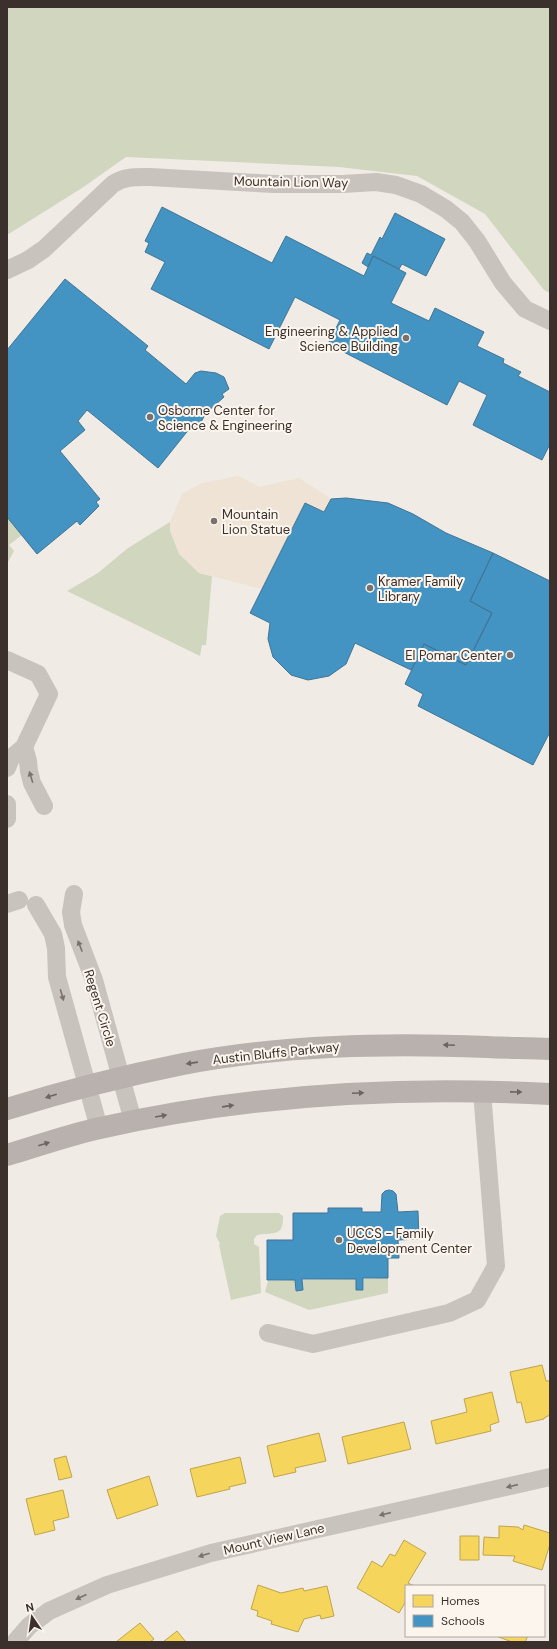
<svg xmlns="http://www.w3.org/2000/svg" width="557" height="1649" viewBox="0 0 557 1649" font-family="'DM Sans',sans-serif">
	<style>
		.green { fill: #d1d6bf }
		.plaza { fill: #eee3d5 }
		.homes { fill: #f6d55c; stroke: #bea44d }
		.schools { fill: #4393c3; stroke: #417595 }
		.lines { fill: none; stroke-linecap: round; stroke-linejoin: round }
		.street { stroke: #c9c3be; stroke-width: 18 }
		.primary { stroke: #b8b1ad; stroke-width: 22 }
		.oneway { fill: #7b726d }
		.oneway2 { fill: #6d645f }
		.poi-dot { fill: #7a716c; stroke: #fbf5ee; stroke-width: 1.5 }
		.labels { text-anchor: middle; dominant-baseline: central; stroke-width: 4; stroke-linejoin: round; paint-order: stroke }
		.street-label { font-size: 13px; fill: #3b302b; stroke: #fbf5ee }
		.poi-label { font-size: 13px; fill: #3b302b; stroke: #fbf5ee; text-anchor: start }
	</style>
	<rect width="100%" height="100%" fill="#f0ebe5"/>
	<path class="green" d="M 7,7 L 550,7 L 550,293 L 544,290 L 485,214 L 417,176 L 339,167 L 126,157 L 82,188 L 7,235 Z
		M 7,517 L 22,535 L 9,545 L 14,551 L 7,564 Z
		M 170,522 L 170,531 L 199,573 L 212,576 L 206,645 L 202,645 L 200,656 L 67,591 L 98,573 L 128,548 Z
		M 225,1213 L 279,1213 L 283,1216 C 284,1238 272,1232 257,1235 L 254,1239 L 254,1244 L 259,1247 L 261,1293 L 231,1300 L 219,1245 L 220,1244 L 216,1236 L 220,1216 Z
		M 388,1278 L 388,1293 L 309,1310 L 265,1292 L 268,1281 L 295,1280 L 295,1291 L 303,1291 L 303,1280 L 356,1279 L 356,1290 L 364,1290 L 364,1279 Z"/>
	<path class="plaza" d="M 238,476 L 260,487 L 299,478 L 331,499 L 324,512 L 305,503 L 262,589 L 199,573 L 179,554 L 170,531 L 170,522 L 182,494 L 202,483 Z"/>
	<path class="homes" d="M 542,1365 L 546,1381 L 550,1381 L 550,1415 L 544,1418 L 544,1419 L 526,1423 L 521,1402 L 517,1403 L 510,1372 Z
		M 492,1392 L 499,1422 L 490,1425 L 491,1431 L 436,1444 L 431,1421 L 467,1412 L 464,1399 Z
		M 404,1422 L 411,1449 L 348,1464 L 342,1437 Z
		M 319,1433 L 326,1461 L 295,1468 L 296,1472 L 274,1477 L 267,1446 Z
		M 66,1456 L 72,1477 L 59,1480 L 54,1459 Z
		M 240,1457 L 246,1483 L 229,1487 L 230,1489 L 197,1497 L 190,1469 Z
		M 149,1476 L 158,1505 L 117,1519 L 107,1490 Z
		M 63,1490 L 69,1517 L 53,1521 L 55,1530 L 35,1535 L 26,1499 Z
		M 524,1525 L 550,1533 L 550,1544 L 542,1570 L 513,1561 L 515,1556 L 483,1555 L 484,1537 L 499,1538 L 499,1526 L 518,1527 L 523,1530 Z
		M 460,1536 L 479,1536 L 479,1560 L 460,1560 Z
		M 404,1540 L 426,1553 L 408,1583 L 414,1586 L 406,1586 L 406,1601 L 399,1613 L 357,1588 L 372,1561 L 382,1567 L 390,1554 L 395,1556 Z
		M 258,1585 L 281,1593 L 303,1588 L 304,1591 L 327,1586 L 334,1616 L 321,1619 L 320,1615 L 304,1619 L 298,1632 L 271,1624 L 272,1621 L 257,1616 L 258,1611 L 251,1609 Z
		M 140,1623 L 154,1639 L 150,1642 L 116,1642 Z
		M 177,1631 L 186,1642 L 163,1642 Z
		M 496,1636 L 528,1636 L 525,1642 L 512,1642 Z"/>
	<path class="schools" d="M 162,207 L 272,263 L 286,236 L 364,276 L 373,256 L 406,273 L 391,303 L 429,321 L 435,308 L 484,332 L 477,346 L 504,359 L 503,363 L 521,372 L 518,376 L 550,392 L 550,444 L 542,460 L 473,425 L 487,395 L 459,381 L 447,405 L 328,344 L 340,320 L 295,297 L 269,349 L 151,289 L 165,262 L 145,252 L 149,243 L 145,241 Z
		M 395,213 L 445,239 L 426,276 L 402,264 L 399,269 L 373,256 L 368,267 L 362,263 L 367,253 L 371,255 L 380,237 L 382,239 Z
		M 65,279 L 148,346 L 145,350 L 186,384 L 195,373 L 201,371 L 216,373 L 224,377 L 229,389 L 222,394 L 224,397 L 206,413 L 196,431 L 190,428 L 158,468 L 87,410 L 78,421 L 85,430 L 60,451 L 100,499 L 96,502 L 99,506 L 80,525 L 77,521 L 37,554 L 7,517 L 7,350 Z
		M 346,498 L 388,503 L 413,514 L 446,533 L 493,553 L 470,601 L 492,613 L 466,665 L 424,644 L 411,670 L 355,643 L 346,664 L 329,676 L 308,680 L 291,675 L 273,657 L 268,639 L 270,623 L 250,613 L 305,503 L 324,512 L 331,499 Z
		M 493,553 L 550,581 L 550,732 L 533,765 L 418,706 L 423,694 L 405,684 L 424,644 L 466,665 L 492,613 L 470,601 Z
		M 389,1190 L 393,1191 L 396,1194 L 398,1212 L 418,1211 L 419,1239 L 398,1240 L 399,1258 L 388,1258 L 388,1278 L 363,1278 L 363,1290 L 356,1290 L 356,1279 L 302,1279 L 303,1290 L 296,1291 L 295,1280 L 267,1280 L 267,1240 L 293,1240 L 293,1213 L 328,1213 L 328,1208 L 362,1208 L 362,1212 L 381,1212 L 382,1194 L 385,1191 Z"/>
	<g class="lines">
		<path class="street" d="M 7,270 L 28,260 L 44,249 L 113,184 C 125,176 136,177 150,177 L 274,184 L 343,184 L 376,182 L 396,185 L 421,194 L 446,209 L 462,222 L 477,241 L 503,283 L 525,309 L 550,321
			M 7,660 L 38,674 L 49,694 L 24,747 L 11,758 L 7,768
			M 24,747 L 28,761 L 29,771 L 32,783 L 44,806
			M 7,804 L 7,819
			M 74,894 L 71,912 L 73,925 L 94,980 L 133,1121
			M 7,904 L 19,900
			M 36,905 L 53,934 L 56,948 L 57,977 L 99,1128
			M 268,1333 L 313,1344 L 449,1313 L 477,1300 L 496,1266 L 482,1092
			M 15,1642 L 29,1626 L 49,1611 L 107,1585 L 211,1553 L 550,1477"/>
		<path class="primary" d="M 7,1109 C 65,1091 123,1076 183,1064 C 283,1045 385,1043 487,1047 C 508,1048 529,1048 550,1049
			M 7,1155 C 38,1146 68,1135 100,1128 C 246,1095 401,1086 550,1094"/>
	</g>
	<defs><path id="oneway-solid" d="M-6-.8H1V-3.2L6.5 0L1 3.2V.8H-6Z"/></defs>
	<g class="oneway">
		<use href="#oneway-solid" transform="translate(31 777) rotate(-107)"/>
		<use href="#oneway-solid" transform="translate(80 946) rotate(-111)"/>
		<use href="#oneway-solid" transform="translate(62 995) rotate(74)"/>
		<use href="#oneway-solid" transform="translate(512 1486) rotate(167)"/>
		<use href="#oneway-solid" transform="translate(385 1514) rotate(167)"/>
		<use href="#oneway-solid" transform="translate(204 1555) rotate(163)"/>
		<use href="#oneway-solid" transform="translate(81 1597) rotate(156)"/>
	</g>
	<g class="oneway2">
		<use href="#oneway-solid" transform="translate(449 1045) rotate(-177)"/>
		<use href="#oneway-solid" transform="translate(192 1063) rotate(172)"/>
		<use href="#oneway-solid" transform="translate(516 1092) rotate(1)"/>
		<use href="#oneway-solid" transform="translate(358 1093) rotate(-3)"/>
		<use href="#oneway-solid" transform="translate(51 1096) rotate(163)"/>
		<use href="#oneway-solid" transform="translate(228 1106) rotate(-8)"/>
		<use href="#oneway-solid" transform="translate(161 1116) rotate(-10)"/>
		<use href="#oneway-solid" transform="translate(44 1144) rotate(-18)"/>
	</g>
	<g class="poi-dot">
		<circle cx="406" cy="338" r="4"/>
		<circle cx="150" cy="417" r="4"/>
		<circle cx="214" cy="521" r="4"/>
		<circle cx="370" cy="588" r="4"/>
		<circle cx="510" cy="655" r="4"/>
		<circle cx="339" cy="1240" r="4"/>
	</g>
	<g class="labels">
		<g class="street-label">
			<text transform="translate(291 182) rotate(1)">Mountain Lion Way</text>
			<text transform="translate(100 1008) rotate(73)">Regent Circle</text>
			<text transform="translate(276 1053) rotate(-6)">Austin Bluffs Parkway</text>
			<text transform="translate(274 1539) rotate(-13)">Mount View Lane</text>
		</g>
		<g class="poi-label">
			<text x="398" y="331" text-anchor="end">Engineering &amp; Applied<tspan x="398" dy="15">Science Building</tspan></text>
			<text x="158" y="410">Osborne Center for<tspan x="158" dy="15">Science &amp; Engineering</tspan></text>
			<text x="222" y="514">Mountain<tspan x="222" dy="15">Lion Statue</tspan></text>
			<text x="378" y="581">Kramer Family<tspan x="378" dy="15">Library</tspan></text>
			<text x="502" y="655" text-anchor="end">El Pomar Center</text>
			<text x="347" y="1233">UCCS - Family<tspan x="347" dy="15">Development Center</tspan></text>
		</g>
	</g>
	<rect width="557" height="1649" fill="none" stroke="#3b302b" stroke-width="16"/>
	<rect x="405" y="1585" width="140" height="52" fill="#fbf5ee" stroke="#aea6a0"/>
	<rect x="413" y="1595" width="20" height="12" fill="#f6d55c" stroke="#aea6a0"/>
	<text x="441" y="1605" font-size="12" fill="#3b302b">Homes</text>
	<rect x="413" y="1615" width="20" height="12" fill="#4393c3" stroke="#aea6a0"/>
	<text x="441" y="1625" font-size="12" fill="#3b302b">Schools</text>
	<g transform="translate(32 1617) rotate(347)" stroke="#fbf5ee" stroke-width="3" paint-order="stroke">
	<path d="M0-3L7 15L0 10L-7 15Z" fill="#3b302b"/>
	<text y="-6" font-size="11" font-weight="bold" text-anchor="middle" fill="#3b302b">N</text>
	</g>
</svg>
